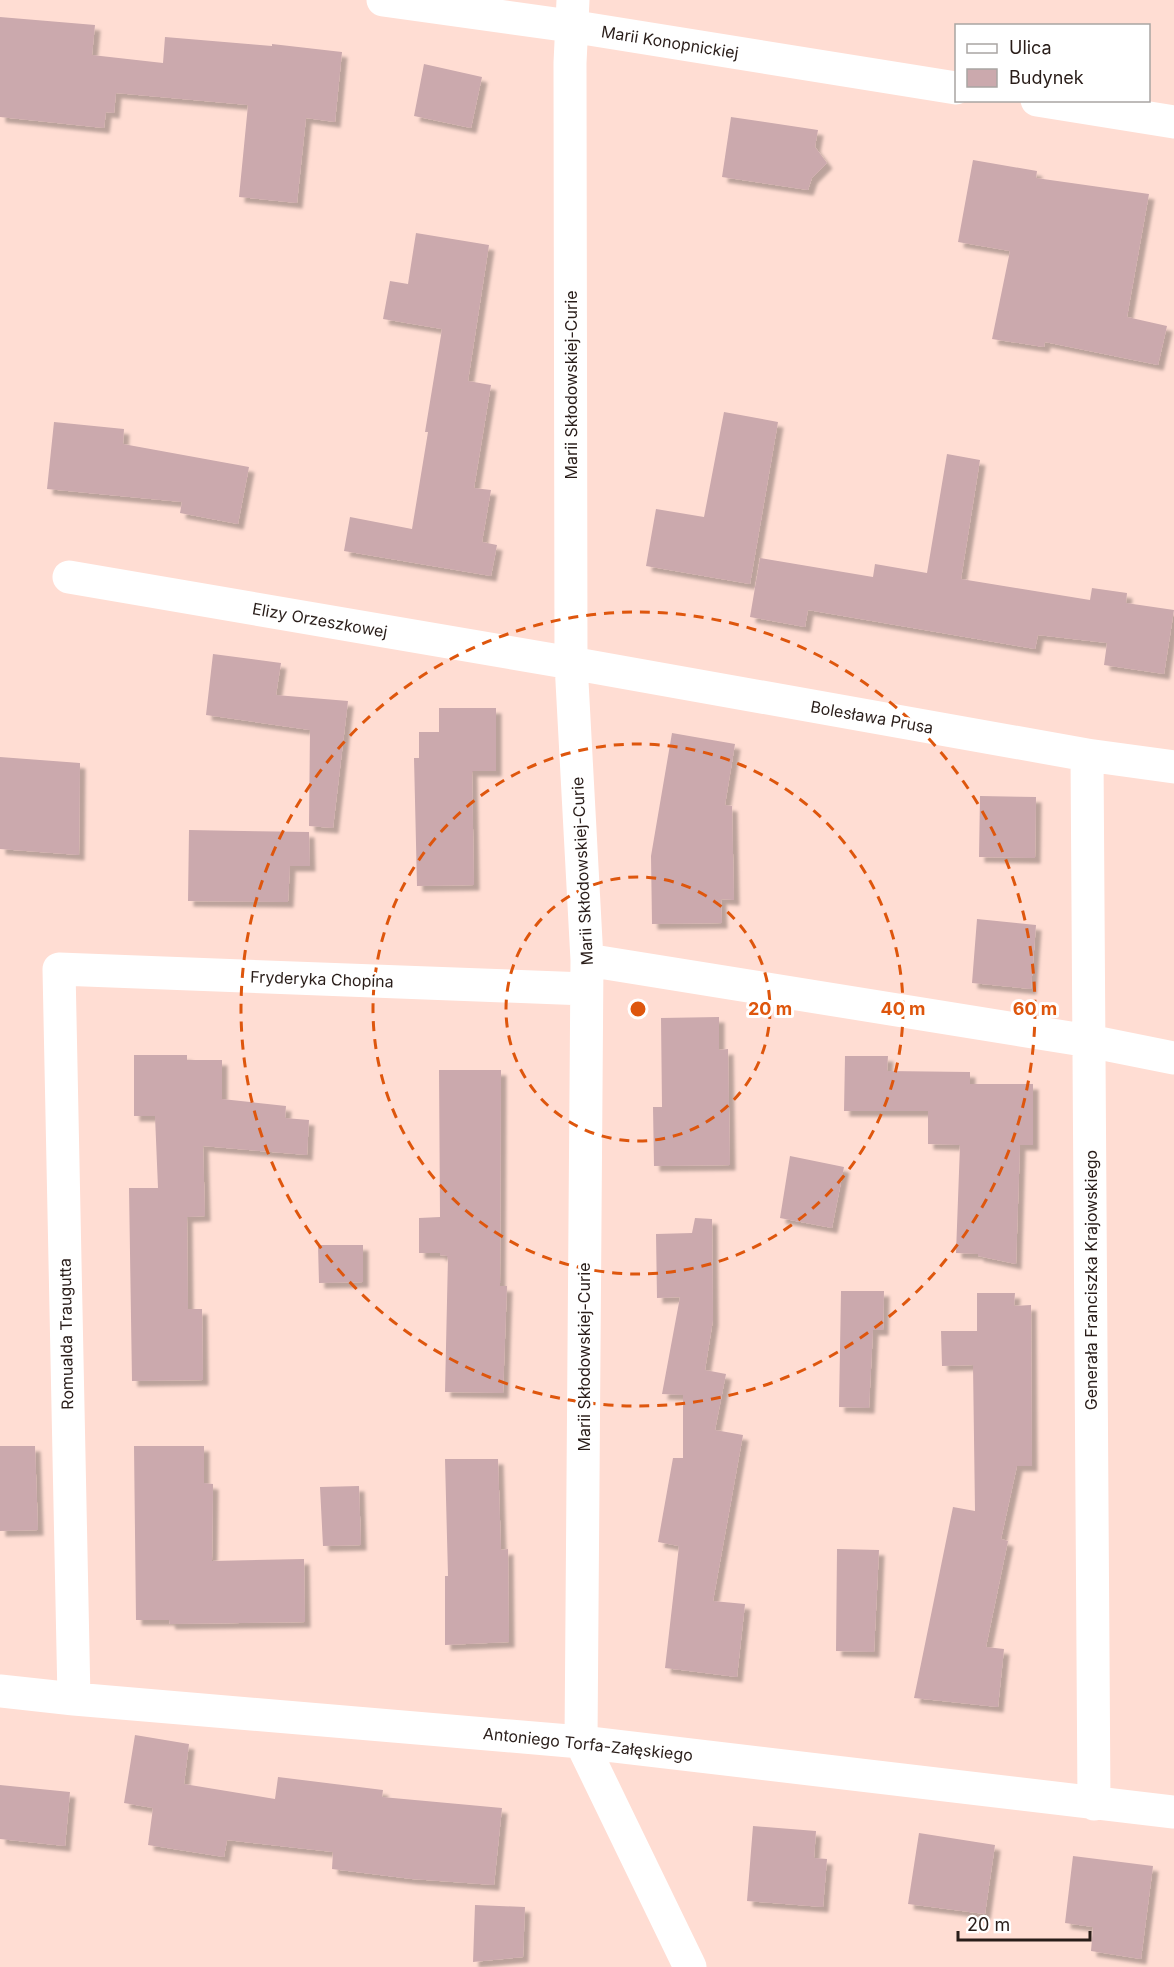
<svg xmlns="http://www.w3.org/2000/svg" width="1174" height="1967" viewBox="0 0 1174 1967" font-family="Inter,sans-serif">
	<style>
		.building { fill: #cba9ad; filter: url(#shadow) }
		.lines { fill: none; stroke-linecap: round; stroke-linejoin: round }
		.minor { stroke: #fff; stroke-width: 33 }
		.ring { fill: none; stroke: #de560d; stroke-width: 3; stroke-dasharray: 10 8 }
		.labels { text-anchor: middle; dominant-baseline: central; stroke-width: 6; stroke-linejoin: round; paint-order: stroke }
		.street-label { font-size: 16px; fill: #291d19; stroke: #fff }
		.centre { fill: #de560d; stroke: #fff; stroke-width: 3 }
		.ring-label { font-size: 18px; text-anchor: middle; font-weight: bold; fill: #de560d; stroke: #fff; stroke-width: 6; stroke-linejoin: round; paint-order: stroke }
	</style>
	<defs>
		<filter id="shadow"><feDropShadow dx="5.5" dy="5.5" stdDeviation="1.5" flood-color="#0004"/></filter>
	</defs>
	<rect width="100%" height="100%" fill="#ffddd3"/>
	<path class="building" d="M 0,17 L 95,25 L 92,55 L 163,63 L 165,37 L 272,46 L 272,44 L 342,52 L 335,122 L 306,118 L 297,203 L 239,197 L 248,105 L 116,93 L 114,113 L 106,112 L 104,128 L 0,117 Z
		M 424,64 L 482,77 L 471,128 L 414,116 Z
		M 731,117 L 818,130 L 815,147 L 827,163 L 812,178 L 808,190 L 722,177 Z
		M 973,160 L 1037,171 L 1036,178 L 1149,194 L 1127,317 L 1167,326 L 1158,365 L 1045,342 L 1044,347 L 992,339 L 1010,251 L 958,242 Z
		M 416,233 L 489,245 L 468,381 L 491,385 L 474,488 L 491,490 L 482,542 L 497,545 L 491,576 L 344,551 L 350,517 L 412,529 L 428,432 L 425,432 L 442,329 L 383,319 L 390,281 L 408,284 Z
		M 724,412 L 778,422 L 750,584 L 646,566 L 656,509 L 704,517 Z
		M 54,422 L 124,429 L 123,444 L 249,467 L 238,524 L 180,513 L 182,502 L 47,489 Z
		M 947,454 L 980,460 L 961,579 L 1090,600 L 1092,588 L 1127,593 L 1126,603 L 1174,610 L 1164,674 L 1104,665 L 1107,643 L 1038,635 L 1035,649 L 808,610 L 805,627 L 750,617 L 760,558 L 873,577 L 875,564 L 927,573 Z
		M 213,654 L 281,663 L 276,695 L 348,701 L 333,828 L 309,826 L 310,730 L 206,715 Z
		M 439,708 L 496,708 L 496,771 L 472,771 L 474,885 L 417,886 L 414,758 L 419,758 L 419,732 L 439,732 Z
		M 672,733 L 735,744 L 725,805 L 732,806 L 734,900 L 721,899 L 722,923 L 652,924 L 651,856 Z
		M 0,757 L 80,763 L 79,855 L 0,849 Z
		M 980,796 L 1036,797 L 1035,858 L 979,857 Z
		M 189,830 L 309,832 L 310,866 L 290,866 L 288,902 L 188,901 Z
		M 977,919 L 1036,925 L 1031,989 L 972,983 Z
		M 719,1017 L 719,1050 L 728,1049 L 730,1165 L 654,1166 L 653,1107 L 662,1107 L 661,1018 Z
		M 134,1055 L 187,1055 L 187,1060 L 222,1060 L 222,1099 L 286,1106 L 285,1118 L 309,1120 L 307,1155 L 203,1146 L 205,1216 L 187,1217 L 188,1309 L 202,1309 L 203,1380 L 132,1381 L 129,1188 L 158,1188 L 155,1116 L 134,1116 Z
		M 845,1056 L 888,1056 L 887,1071 L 970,1072 L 970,1084 L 1033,1084 L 1033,1145 L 1020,1145 L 1016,1264 L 978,1256 L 978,1254 L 956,1253 L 960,1145 L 928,1144 L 928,1111 L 844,1111 Z
		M 439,1070 L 501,1070 L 500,1286 L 507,1286 L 503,1393 L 445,1392 L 448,1256 L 440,1255 L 440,1253 L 419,1253 L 419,1218 L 440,1217 Z
		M 790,1156 L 844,1167 L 832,1228 L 780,1218 Z
		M 695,1218 L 712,1219 L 713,1320 L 705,1370 L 726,1374 L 715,1430 L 743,1435 L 713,1601 L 745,1604 L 737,1677 L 665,1668 L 679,1546 L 658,1542 L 673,1458 L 683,1458 L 683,1395 L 662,1394 L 680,1297 L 657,1298 L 656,1234 L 692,1233 Z
		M 318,1245 L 363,1245 L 363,1282 L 319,1283 Z
		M 841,1291 L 884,1291 L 883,1330 L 873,1330 L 869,1408 L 839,1407 Z
		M 977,1293 L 1015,1293 L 1014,1306 L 1031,1305 L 1032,1466 L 1017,1466 L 1001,1539 L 1008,1541 L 986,1647 L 1004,1649 L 998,1707 L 914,1698 L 953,1507 L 975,1511 L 973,1365 L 942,1366 L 941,1331 L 977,1331 Z
		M 0,1446 L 35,1446 L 38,1530 L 0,1531 Z
		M 134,1446 L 204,1446 L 204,1483 L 213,1484 L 212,1561 L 304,1559 L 305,1622 L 170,1624 L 169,1620 L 136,1620 Z
		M 445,1459 L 498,1459 L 501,1550 L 508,1549 L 509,1642 L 445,1645 L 445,1576 L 448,1576 Z
		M 359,1486 L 361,1545 L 323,1546 L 320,1487 Z
		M 837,1549 L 879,1550 L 874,1652 L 836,1651 Z
		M 135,1735 L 189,1744 L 184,1784 L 275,1799 L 278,1777 L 383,1790 L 382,1797 L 502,1808 L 494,1885 L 412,1879 L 332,1869 L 333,1852 L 227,1840 L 224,1857 L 148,1845 L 153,1808 L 124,1803 Z
		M 0,1785 L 70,1792 L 65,1846 L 0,1839 Z
		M 753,1826 L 816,1831 L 814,1858 L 827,1859 L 823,1907 L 747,1901 Z
		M 919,1833 L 995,1845 L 985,1914 L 908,1904 Z
		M 1073,1856 L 1153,1866 L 1141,1959 L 1091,1951 L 1093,1927 L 1065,1923 Z
		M 475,1905 L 525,1907 L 523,1957 L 473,1962 Z"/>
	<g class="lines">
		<path class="minor" d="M 383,0 L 570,26 L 956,88
			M 573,0 L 570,63 L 571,663 L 587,960 L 581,1742 L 690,1967
			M 1037,100 L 1174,122
			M 69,577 L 571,663 L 1087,755 L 1174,767
			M 1087,755 L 1094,1804
			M 587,960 L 1089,1041 L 1174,1058
			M 0,1691 L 74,1699 L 581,1742 L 1174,1812
			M 74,1699 L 59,969 L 586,989"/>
	</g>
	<g class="ring">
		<circle cx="638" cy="1009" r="132"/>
		<circle cx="638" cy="1009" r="265"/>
		<circle cx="638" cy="1009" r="397"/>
	</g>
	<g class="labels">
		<g class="street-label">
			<text transform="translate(670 42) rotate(9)">Marii Konopnickiej</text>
			<text transform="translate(571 385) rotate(-90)">Marii Skłodowskiej-Curie</text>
			<text transform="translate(320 620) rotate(10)">Elizy Orzeszkowej</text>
			<text transform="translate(872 717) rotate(10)">Bolesława Prusa</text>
			<text transform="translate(582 871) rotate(-93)">Marii Skłodowskiej-Curie</text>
			<text transform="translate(322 979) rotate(2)">Fryderyka Chopina</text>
			<text transform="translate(1091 1280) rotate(-90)">Generała Franciszka Krajowskiego</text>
			<text transform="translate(66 1334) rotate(-91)">Romualda Traugutta</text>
			<text transform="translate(584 1357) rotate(-90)">Marii Skłodowskiej-Curie</text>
			<text transform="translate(588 1744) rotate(6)">Antoniego Torfa-Załęskiego</text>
		</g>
	</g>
	<circle cx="638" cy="1009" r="9" class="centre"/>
	<g class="ring-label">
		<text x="770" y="1015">20 m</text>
		<text x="903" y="1015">40 m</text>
		<text x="1035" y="1015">60 m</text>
	</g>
	<rect x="955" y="24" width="195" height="78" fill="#ffffff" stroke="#a9a5a3" stroke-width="1.5"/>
	<rect x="967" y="44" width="30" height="9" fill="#ffffff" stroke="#a9a5a3" stroke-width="1.5"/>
	<text x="1009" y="54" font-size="18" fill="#291d19">Ulica</text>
	<rect x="967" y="69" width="30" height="18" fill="#cba9ad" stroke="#a9a5a3" stroke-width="1.5"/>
	<text x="1009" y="84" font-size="18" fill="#291d19">Budynek</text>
	<path d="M958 1931v9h132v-9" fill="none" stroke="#291d19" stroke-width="3"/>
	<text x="967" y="1931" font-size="18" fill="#291d19" stroke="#ffffff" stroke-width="4.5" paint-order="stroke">20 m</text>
</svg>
